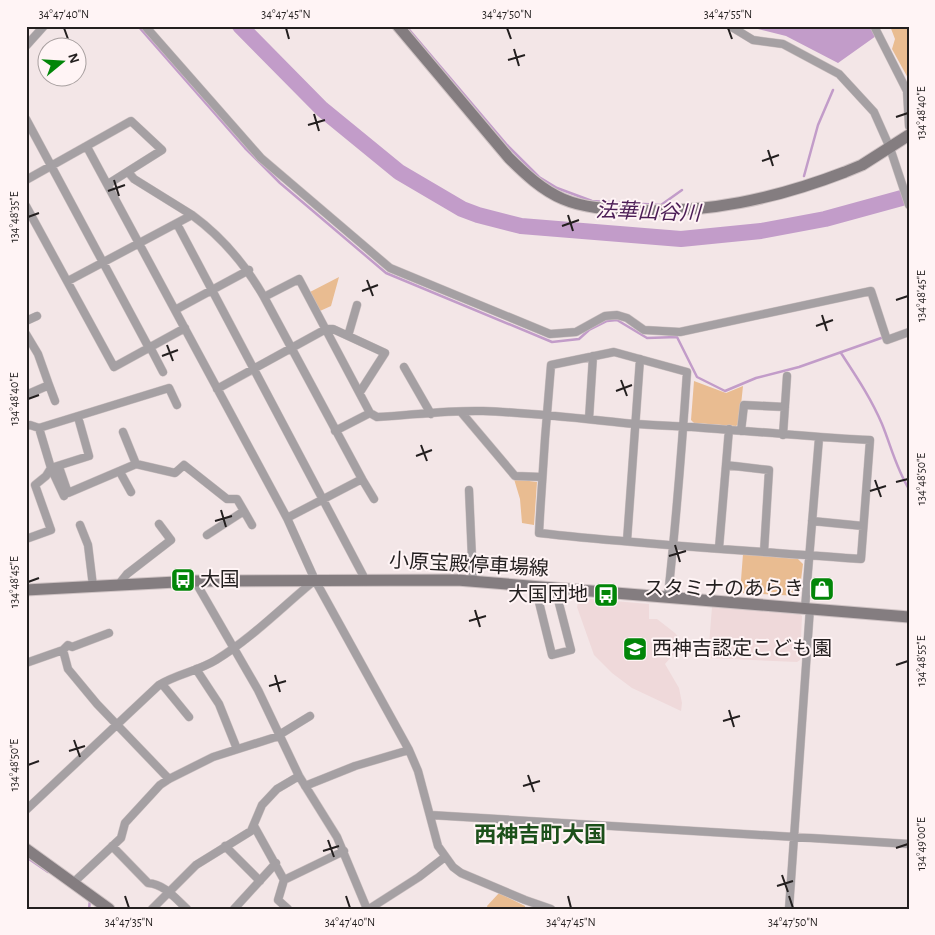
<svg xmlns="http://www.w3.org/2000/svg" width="935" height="935" viewBox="0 0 935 935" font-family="'Alegreya Sans','Noto Sans JP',sans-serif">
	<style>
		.built { fill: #efd9da }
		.green { fill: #e9bc91 }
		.water { fill: #c29cc9 }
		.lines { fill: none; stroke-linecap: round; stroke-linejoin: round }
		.stream { stroke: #c29cc9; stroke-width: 2.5 }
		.river { stroke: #c29cc9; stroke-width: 16 }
		.street-casing { stroke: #cec2c3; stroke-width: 9 }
		.secondary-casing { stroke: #cec2c3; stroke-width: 13 }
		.street { stroke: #a5a0a3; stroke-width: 8 }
		.secondary { stroke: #847d80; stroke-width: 11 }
		.ticks { fill: none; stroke: #231f1f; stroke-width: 2 }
		.labels { text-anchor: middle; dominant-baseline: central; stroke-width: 4; stroke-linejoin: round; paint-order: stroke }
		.street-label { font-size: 20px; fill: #231f1f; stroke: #fff4f5 }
		.poi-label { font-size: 20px; fill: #231f1f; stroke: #fff4f5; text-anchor: start }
		.water-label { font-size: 21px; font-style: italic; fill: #4c1d56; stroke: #fff4f5 }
		.quarter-label { font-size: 22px; font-weight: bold; fill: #1c501a; stroke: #fff4f5 }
		.neatline { fill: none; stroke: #231f1f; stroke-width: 2 }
		.ticks-label { font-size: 12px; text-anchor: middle; fill: #231f1f }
	</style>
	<rect width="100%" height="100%" fill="#f3e6e7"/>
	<path class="built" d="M 579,598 L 649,604 L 649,619 L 657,619 L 675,633 L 683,643 L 665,664 L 679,688 L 682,703 L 681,711 L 632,688 L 612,673 L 594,655 L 577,607 Z
		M 712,607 L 798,613 L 802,616 L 800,660 L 797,662 L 708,658 Z"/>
	<path class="green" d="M 890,26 L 909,26 L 909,80 L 892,49 L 895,39 Z
		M 339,277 L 331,306 L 320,311 L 310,292 Z
		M 694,381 L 726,393 L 743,386 L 739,424 L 736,426 L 694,423 L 691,420 Z
		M 514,479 L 537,482 L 534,525 L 522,523 L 520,499 Z
		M 743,554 L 798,559 L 803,564 L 799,596 L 740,593 Z
		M 499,893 L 525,906 L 525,909 L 488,909 L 487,906 Z"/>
	<path class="water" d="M 746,26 L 870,26 L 876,36 L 838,63 L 786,36 Z"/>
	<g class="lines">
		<path class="stream" d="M 138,26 L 245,148 L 280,183 L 386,273 L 552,342 L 579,339 L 589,330 L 607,321 L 617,320 L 647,338 L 677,337 L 697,377 L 725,391 L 756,378 L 799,367 L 884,337
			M 406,26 L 507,145 L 539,177 L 557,188 L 592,201 L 661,205 L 682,190
			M 804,176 L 818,125 L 833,90
			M 841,353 C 856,376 871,398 882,424 C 891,446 896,468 909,489
			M 26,857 L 48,872
			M 89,909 L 90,900"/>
		<path class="river" d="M 240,26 L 322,109 L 399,172 L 462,209 L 478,215 L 521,226 L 681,239 L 761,231 L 825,219 L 909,196"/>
		<defs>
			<path id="street" d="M 145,26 L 261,158 L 390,268 L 550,334 L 576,332 L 605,316 L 617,315 L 627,318 L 644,330 L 680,332 L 871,291 L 887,340 L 909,332
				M 730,26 L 753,40 L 783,44 L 839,74 L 874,112 L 890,148 L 909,205
				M 874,26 L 907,91 L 909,126
				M 26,46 L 44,26
				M 26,119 L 149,348
				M 87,147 L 287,518 L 315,580 L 409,750 L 418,771 L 438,846 L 453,867 L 461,873 L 525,900 L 551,909
				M 129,173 L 134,179 L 192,215
				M 26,180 L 131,121 L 162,150 L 108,184
				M 26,206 L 114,367 L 185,328
				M 177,224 L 365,579
				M 68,281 L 192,215 C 222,237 245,264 264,297 L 362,479 L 287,518
				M 264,297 L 299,279 L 370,413
				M 175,310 L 249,270
				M 26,321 L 37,316
				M 26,334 L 38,354 L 49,385 L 26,395
				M 348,336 L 357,305
				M 150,347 L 163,372
				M 404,367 L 431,414
				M 49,385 L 55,401
				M 217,389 L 326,329 L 333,329 L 385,353 L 360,392
				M 461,412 L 515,476 L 542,477
				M 589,419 L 593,356
				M 26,426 L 30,425 L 39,428
				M 335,431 L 370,413 L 377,417 C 412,415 448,410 483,411 C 534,413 584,419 635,424 C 666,426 698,427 730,430 C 776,433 823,438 870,440 L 861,559 C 754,551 646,545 539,533 C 542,477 546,421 551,365 L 614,352 L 687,372 C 682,447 676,521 668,596
				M 741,431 L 744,405 L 785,407
				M 123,432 L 136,464
				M 783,435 L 787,376
				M 726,465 L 769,470 L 764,552
				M 59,467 L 68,493 L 136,464 L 175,473 L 184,465 L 227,499 L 237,499 L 244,511 L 207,535
				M 120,472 L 131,492
				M 362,479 L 374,499
				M 469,490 L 473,581
				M 64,496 L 51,468 L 89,456 L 78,417
				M 244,511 L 252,525
				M 812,521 L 863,526
				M 80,525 L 88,545 L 93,586
				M 26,539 L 51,530 L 35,485 L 46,476 L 51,468 L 39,428 L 169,388 L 177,405
				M 627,541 L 640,359
				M 719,548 L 729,429
				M 195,581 L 258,690 L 299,776 L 337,837 L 367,909
				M 119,584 L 127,574 L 171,540 L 159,524
				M 535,586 L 552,655 L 571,650 L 555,588
				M 805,608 L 819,438
				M 63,650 L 68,669 L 97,704 L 169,779
				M 26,663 L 63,650 L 68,645 L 72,647 L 109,633
				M 196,669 L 219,704 L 237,749
				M 162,684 L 189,717
				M 279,735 L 310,716
				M 305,786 L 355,766 L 409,750
				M 26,810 L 159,685 C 177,674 198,671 216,660 C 252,638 282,607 315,580
				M 430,815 L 909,844
				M 254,826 L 284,880
				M 112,846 L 148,883 C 164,884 175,898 187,909
				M 225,846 L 260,881
				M 74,882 L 121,838 L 125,823 L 160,785 L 169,779 L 213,757 L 279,736
				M 152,909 L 196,865 L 251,831 L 262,805 L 277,789 L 299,776
				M 234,909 L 276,863
				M 288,909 L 278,900 L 284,880 L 344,851
				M 369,909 L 419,877 L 445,857
				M 789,909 L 810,608"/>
			<path id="secondary" d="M 398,26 L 509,158 C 525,174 542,190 563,199 C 584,208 607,209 630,210 C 706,214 775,199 845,172 L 862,165 L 909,135
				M 26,590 L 195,581 L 457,580 L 909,617
				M 26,849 L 109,909"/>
		</defs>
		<use href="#street" class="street-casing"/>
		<use href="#secondary" class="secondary-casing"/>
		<use href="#street" class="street"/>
		<use href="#secondary" class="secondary"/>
	</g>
	<path class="ticks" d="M 64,28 L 68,39M 286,28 L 289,39M 507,28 L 511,39M 728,28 L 732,39M 514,49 L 519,66M 508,60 L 525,55M 314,114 L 319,131M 896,117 L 908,113M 308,125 L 325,120M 768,150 L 773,166M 762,161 L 779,155M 114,180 L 119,196M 108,191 L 125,185M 568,215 L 573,231M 28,217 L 39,213M 562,226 L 579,220M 367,280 L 373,296M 362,291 L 378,285M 896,300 L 908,296M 822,315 L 827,331M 816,326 L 833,320M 167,345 L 173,361M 162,356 L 178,350M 621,380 L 627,396M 616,391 L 632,385M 28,399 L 39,395M 421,445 L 427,461M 416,456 L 432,450M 875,480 L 881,497M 896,482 L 908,479M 870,491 L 886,486M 221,510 L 226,527M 215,521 L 232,516M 675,545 L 680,562M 669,556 L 686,551M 28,582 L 39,578M 475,610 L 480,627M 469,621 L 486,616M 896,665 L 908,661M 275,675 L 280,692M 269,686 L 286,681M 729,710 L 734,727M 723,721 L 740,716M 74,740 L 80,757M 69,751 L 85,746M 28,765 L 39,761M 528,775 L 534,792M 523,786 L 540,781M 328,840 L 334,857M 896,848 L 908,844M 323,851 L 339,846M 782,875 L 788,892M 777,886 L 793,881M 125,896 L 129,908M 346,896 L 350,908M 568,896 L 571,908M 789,896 L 793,908"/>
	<defs>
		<symbol id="bus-square" viewBox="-11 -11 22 22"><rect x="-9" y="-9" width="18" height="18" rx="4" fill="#028608" stroke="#fff4f5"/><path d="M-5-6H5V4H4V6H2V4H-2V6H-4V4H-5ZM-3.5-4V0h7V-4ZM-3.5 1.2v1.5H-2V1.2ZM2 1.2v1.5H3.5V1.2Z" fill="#fff"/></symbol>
		<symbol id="shop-square" viewBox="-11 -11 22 22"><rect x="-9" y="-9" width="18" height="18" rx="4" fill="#028608" stroke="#fff4f5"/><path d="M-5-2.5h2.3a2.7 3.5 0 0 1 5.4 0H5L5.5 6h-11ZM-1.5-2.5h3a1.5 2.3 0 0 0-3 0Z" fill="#fff"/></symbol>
		<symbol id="school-square" viewBox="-11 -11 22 22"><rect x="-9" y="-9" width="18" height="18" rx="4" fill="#028608" stroke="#fff4f5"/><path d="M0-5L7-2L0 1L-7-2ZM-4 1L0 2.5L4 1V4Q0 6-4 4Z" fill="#fff"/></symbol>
	</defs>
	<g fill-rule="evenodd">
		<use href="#bus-square" x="169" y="566" width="28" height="28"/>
		<use href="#shop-square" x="808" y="575" width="28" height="28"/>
		<use href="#bus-square" x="592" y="581" width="28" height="28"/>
		<use href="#school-square" x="621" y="635" width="28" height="28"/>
	</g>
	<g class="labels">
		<g class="street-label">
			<text transform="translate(469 565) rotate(3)">小原宝殿停車場線</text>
		</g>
		<g class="poi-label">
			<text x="200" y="580">大国</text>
			<text x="804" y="589" text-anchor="end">スタミナのあらき</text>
			<text x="588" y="595" text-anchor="end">大国団地</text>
			<text x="652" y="649">西神吉認定こども園</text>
		</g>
		<g class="water-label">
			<text transform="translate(648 212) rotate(2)">法華山谷川</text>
		</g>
		<g class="quarter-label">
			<text x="540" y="835">西神吉町大国</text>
		</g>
	</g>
	<rect width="935" height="935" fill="none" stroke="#fff4f5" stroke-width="55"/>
	<g transform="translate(62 62) rotate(72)"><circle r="24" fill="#fff4f5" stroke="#a79f9f"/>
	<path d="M0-4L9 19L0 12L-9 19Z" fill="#028608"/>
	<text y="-8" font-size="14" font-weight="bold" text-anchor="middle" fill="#231f1f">N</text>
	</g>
	<rect x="28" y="28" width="880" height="880" class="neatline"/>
	<g class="ticks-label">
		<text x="64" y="18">34°47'40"N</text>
		<text x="286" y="18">34°47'45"N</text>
		<text x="507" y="18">34°47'50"N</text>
		<text x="728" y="18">34°47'55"N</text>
		<text transform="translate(921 113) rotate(-90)" y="4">134°48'40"E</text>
		<text transform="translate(14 217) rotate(-90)" y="4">134°48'35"E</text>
		<text transform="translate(921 296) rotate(-90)" y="4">134°48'45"E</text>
		<text transform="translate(14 399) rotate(-90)" y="4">134°48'40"E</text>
		<text transform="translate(921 479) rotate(-90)" y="4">134°48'50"E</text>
		<text transform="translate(14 582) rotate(-90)" y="4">134°48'45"E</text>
		<text transform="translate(921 661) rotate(-90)" y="4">134°48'55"E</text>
		<text transform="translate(14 765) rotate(-90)" y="4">134°48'50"E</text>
		<text transform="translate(921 844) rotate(-90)" y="4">134°49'00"E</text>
		<text x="129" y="926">34°47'35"N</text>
		<text x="350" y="926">34°47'40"N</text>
		<text x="571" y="926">34°47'45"N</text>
		<text x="793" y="926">34°47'50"N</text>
	</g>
</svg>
